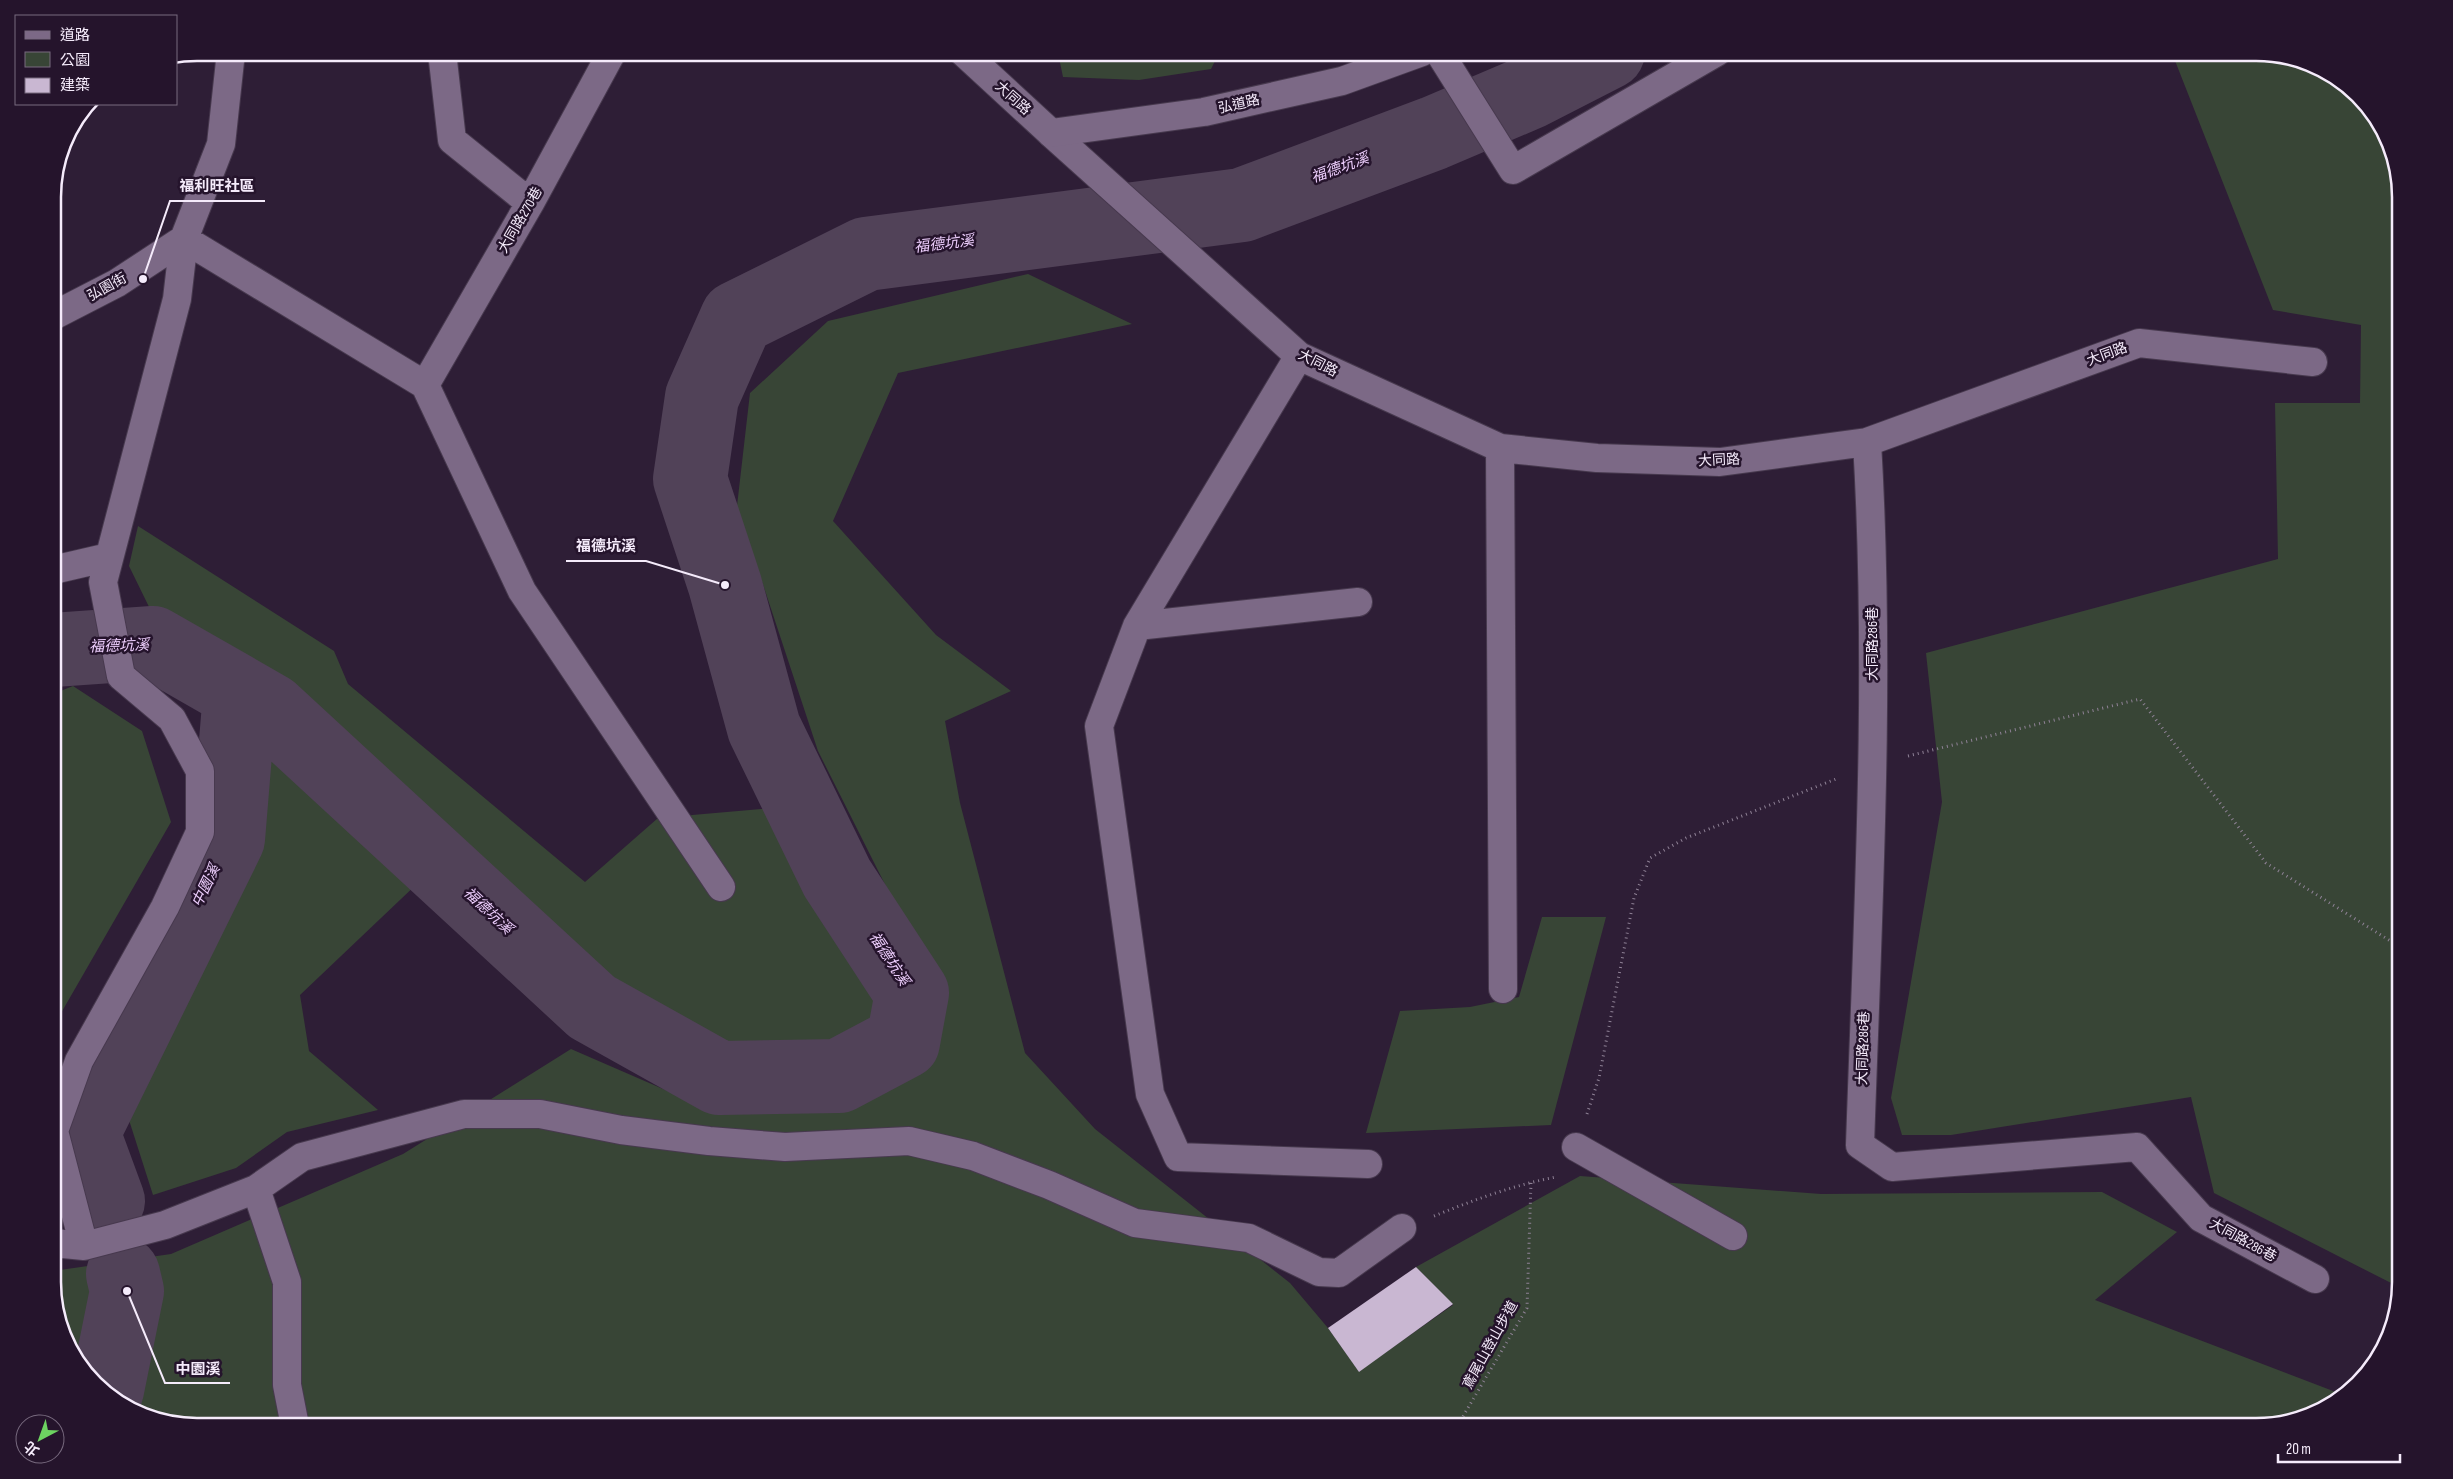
<svg xmlns="http://www.w3.org/2000/svg" width="2453" height="1479" viewBox="0 0 2453 1479" font-family="'Sofia Sans Condensed','Noto Sans TC',sans-serif">
	<style>
		.green { fill: #384536 }
		.lines { fill: none; stroke-linecap: round; stroke-linejoin: round }
		.river { stroke: #514258; stroke-width: 74 }
		.building { fill: #c9b7d2 }
		.minor-casing { stroke: #47394e; stroke-width: 30 }
		.tertiary-casing { stroke: #47394e; stroke-width: 30 }
		.path { stroke: #8f8296; stroke-width: 3; stroke-dasharray: 1 4; stroke-linecap: butt }
		.minor { stroke: #7c6986; stroke-width: 28 }
		.tertiary { stroke: #7c6986; stroke-width: 28 }
		.labels { text-anchor: middle; dominant-baseline: central; stroke-width: 5; stroke-linejoin: round; paint-order: stroke }
		.street-label { font-size: 14px; fill: #f5ebfb; stroke: #25142c }
		.water-label { font-size: 15px; font-style: italic; fill: #edcefd; stroke: #25142c }
		.rim { fill: none; stroke: #f5ebfb; stroke-width: 2.5 }
		.leader { fill: none; stroke: #f5ebfb; stroke-width: 2 }
		.callout-dot { fill: #f5ebfb; stroke: #25142c; stroke-width: 2 }
		.callout-label { font-size: 15px; text-anchor: middle; font-weight: bold; fill: #f5ebfb; stroke: #25142c; stroke-width: 5; stroke-linejoin: round; paint-order: stroke }
	</style>
	<rect width="100%" height="100%" fill="#2e1e36"/>
	<path class="green" d="M 1058,53 L 1058,52 L 1219,53 L 1211,69 L 1139,80 L 1063,77 Z
		M 2172,53 L 2256,53 L 2329,72 L 2381,124 L 2400,188 L 2400,1282 L 2397,1286 L 2214,1193 L 2191,1097 L 1951,1135 L 1902,1135 L 1891,1098 L 1942,802 L 1926,653 L 2278,559 L 2275,403 L 2360,403 L 2361,325 L 2273,310 Z
		M 1028,274 L 1132,324 L 898,373 L 833,521 L 936,635 L 1011,691 L 945,721 L 960,803 L 1025,1053 L 1095,1129 L 1290,1283 L 1328,1328 L 1359,1371 L 1453,1305 L 1416,1267 L 1580,1176 L 1821,1194 L 2102,1192 L 2177,1232 L 2095,1300 L 2341,1394 L 2328,1407 L 2256,1426 L 197,1426 L 124,1407 L 72,1355 L 53,1291 L 53,1271 L 171,1254 L 403,1154 L 571,1049 L 693,1102 L 849,1103 L 934,1061 L 935,984 L 818,751 L 737,506 L 750,393 L 828,321 Z
		M 138,526 L 334,651 L 348,684 L 585,882 L 658,818 L 784,807 L 820,898 L 880,981 L 872,1025 L 827,1048 L 725,1042 L 607,981 L 284,693 L 152,613 L 129,566 Z
		M 73,686 L 142,731 L 171,822 L 53,1027 L 53,694 Z
		M 263,750 L 421,880 L 300,995 L 309,1051 L 378,1110 L 287,1132 L 236,1168 L 153,1195 L 129,1120 L 251,839 Z
		M 1542,917 L 1606,917 L 1551,1125 L 1366,1133 L 1400,1011 L 1470,1007 L 1519,997 Z"/>
	<g class="lines">
		<path class="river" d="M 53,650 L 153,643 L 270,710 L 592,1007 L 719,1078 L 839,1076 L 903,1042 L 912,993 L 837,878 L 764,728 L 725,585 L 690,479 L 702,397 L 737,318 L 866,254 L 1242,205 L 1434,133 L 1528,93 L 1608,52
			M 108,1201 L 83,1133 L 228,839 L 240,693
			M 107,1390 L 127,1291 L 123,1274"/>
	</g>
	<path class="building" d="M 1416,1267 L 1453,1304 L 1359,1372 L 1328,1328 Z"/>
	<g class="lines">
		<defs>
			<path id="minor" d="M 442,52 L 452,140 L 530,203
				M 1439,52 L 1513,170 L 1717,52
				M 1051,133 L 1299,356 L 1500,448 L 1597,458 L 1720,462 L 1867,442 L 2139,343 L 2313,362
				M 184,239 L 425,385 L 522,591 L 721,887
				M 53,316 L 117,283 L 184,239
				M 1299,356 L 1137,626 L 1099,726 L 1150,1094 L 1178,1157 L 1368,1164
				M 425,385 L 530,203 L 612,52
				M 1867,442 C 1881,676 1868,911 1860,1145 L 1892,1167 L 2137,1147 L 2201,1218 L 2315,1279
				M 1500,448 L 1503,989
				M 53,570 L 109,557
				M 1137,626 L 1358,602
				M 1576,1147 L 1733,1236
				M 256,1189 L 287,1282 L 287,1385 L 295,1426
				M 53,1243 L 84,1246 L 54,1131 L 79,1061 L 165,907 L 200,832 L 200,771 L 172,719 L 121,676 L 103,582 L 177,299 L 184,239 L 221,144 L 231,52
				M 84,1246 L 165,1225 L 256,1189 L 302,1157 L 464,1114 L 540,1114 L 621,1130 L 709,1141 L 785,1147 L 909,1141 L 973,1156 L 1049,1185 L 1135,1223 L 1249,1238 L 1319,1272 L 1339,1273 L 1402,1228"/>
			<path id="tertiary" d="M 963,52 L 1051,133 L 1204,112 L 1342,81 L 1422,52"/>
		</defs>
		<use href="#minor" class="minor-casing"/>
		<use href="#tertiary" class="tertiary-casing"/>
		<path class="path" d="M 1908,756 L 2140,699 L 2266,863 L 2400,947
			M 1587,1114 L 1599,1078 L 1634,898 L 1650,858 L 1686,838 L 1836,779
			M 1434,1216 C 1474,1200 1514,1185 1556,1177
			M 1462,1426 L 1462,1418 L 1527,1308 L 1531,1182"/>
		<use href="#minor" class="minor"/>
		<use href="#tertiary" class="tertiary"/>
	</g>
	<g class="labels">
		<g class="street-label">
			<text transform="translate(1013 98) rotate(42)">大同路</text>
			<text transform="translate(1239 104) rotate(-13)">弘道路</text>
			<text transform="translate(520 220) rotate(-60)">大同路270巷</text>
			<text transform="translate(107 287) rotate(-29)">弘園街</text>
			<text transform="translate(2107 354) rotate(-20)">大同路</text>
			<text transform="translate(1318 363) rotate(27)">大同路</text>
			<text transform="translate(1719 460) rotate(-3)">大同路</text>
			<text transform="translate(1872 644) rotate(-90)">大同路286巷</text>
			<text transform="translate(1863 1048) rotate(-88)">大同路286巷</text>
			<text transform="translate(2243 1240) rotate(29)">大同路286巷</text>
			<text transform="translate(1490 1345) rotate(-61)">鳶尾山登山步道</text>
		</g>
		<g class="water-label">
			<text transform="translate(1340 168) rotate(-20)">福德坑溪</text>
			<text transform="translate(944 244) rotate(-7)">福德坑溪</text>
			<text transform="translate(119 646) rotate(-2)">福德坑溪</text>
			<text transform="translate(206 886) rotate(-64)">中園溪</text>
			<text transform="translate(488 911) rotate(43)">福德坑溪</text>
			<text transform="translate(889 959) rotate(57)">福德坑溪</text>
		</g>
	</g>
	<path d="M0 0H2453V1479H0ZM197 61H2256A136 136 0 0 1 2392 197V1282A136 136 0 0 1 2256 1418H197A136 136 0 0 1 61 1282V197A136 136 0 0 1 197 61Z" fill="#25142c" fill-rule="evenodd"/>
	<path class="rim" d="M197 61H2256A136 136 0 0 1 2392 197V1282A136 136 0 0 1 2256 1418H197A136 136 0 0 1 61 1282V197A136 136 0 0 1 197 61Z"/>
	<path class="leader" d="M143 279L170 201H265M725 585L646 561H566M127 1291L165 1383H230"/>
	<g class="callout-dot">
		<circle cx="143" cy="279" r="5"/>
		<circle cx="725" cy="585" r="5"/>
		<circle cx="127" cy="1291" r="5"/>
	</g>
	<g class="callout-label">
		<text x="217" y="191">福利旺社區</text>
		<text x="606" y="551">福德坑溪</text>
		<text x="198" y="1374">中園溪</text>
	</g>
	<rect x="15" y="15" width="162" height="90" fill="#25142c" stroke="#786a7f"/>
	<rect x="25" y="31" width="25" height="8" fill="#7c6986" stroke="#786a7f"/>
	<text x="60" y="40" font-size="15" fill="#f5ebfb">道路</text>
	<rect x="25" y="52" width="25" height="15" fill="#384536" stroke="#786a7f"/>
	<text x="60" y="65" font-size="15" fill="#f5ebfb">公園</text>
	<rect x="25" y="78" width="25" height="15" fill="#c9b7d2" stroke="#786a7f"/>
	<text x="60" y="90" font-size="15" fill="#f5ebfb">建築</text>
	<g transform="translate(40 1439) rotate(221)"><circle r="24" fill="#25142c" stroke="#786a7f"/>
	<path d="M0-4L9 19L0 12L-9 19Z" fill="#6dd361"/>
	<text y="-8" font-size="14" font-weight="bold" text-anchor="middle" fill="#f5ebfb">北</text>
	</g>
	<path d="M2278 1454v8h122v-8" fill="none" stroke="#f5ebfb" stroke-width="2.5"/>
	<text x="2286" y="1454" font-size="15" fill="#f5ebfb" stroke="#25142c" stroke-width="4" paint-order="stroke">20 m</text>
</svg>
